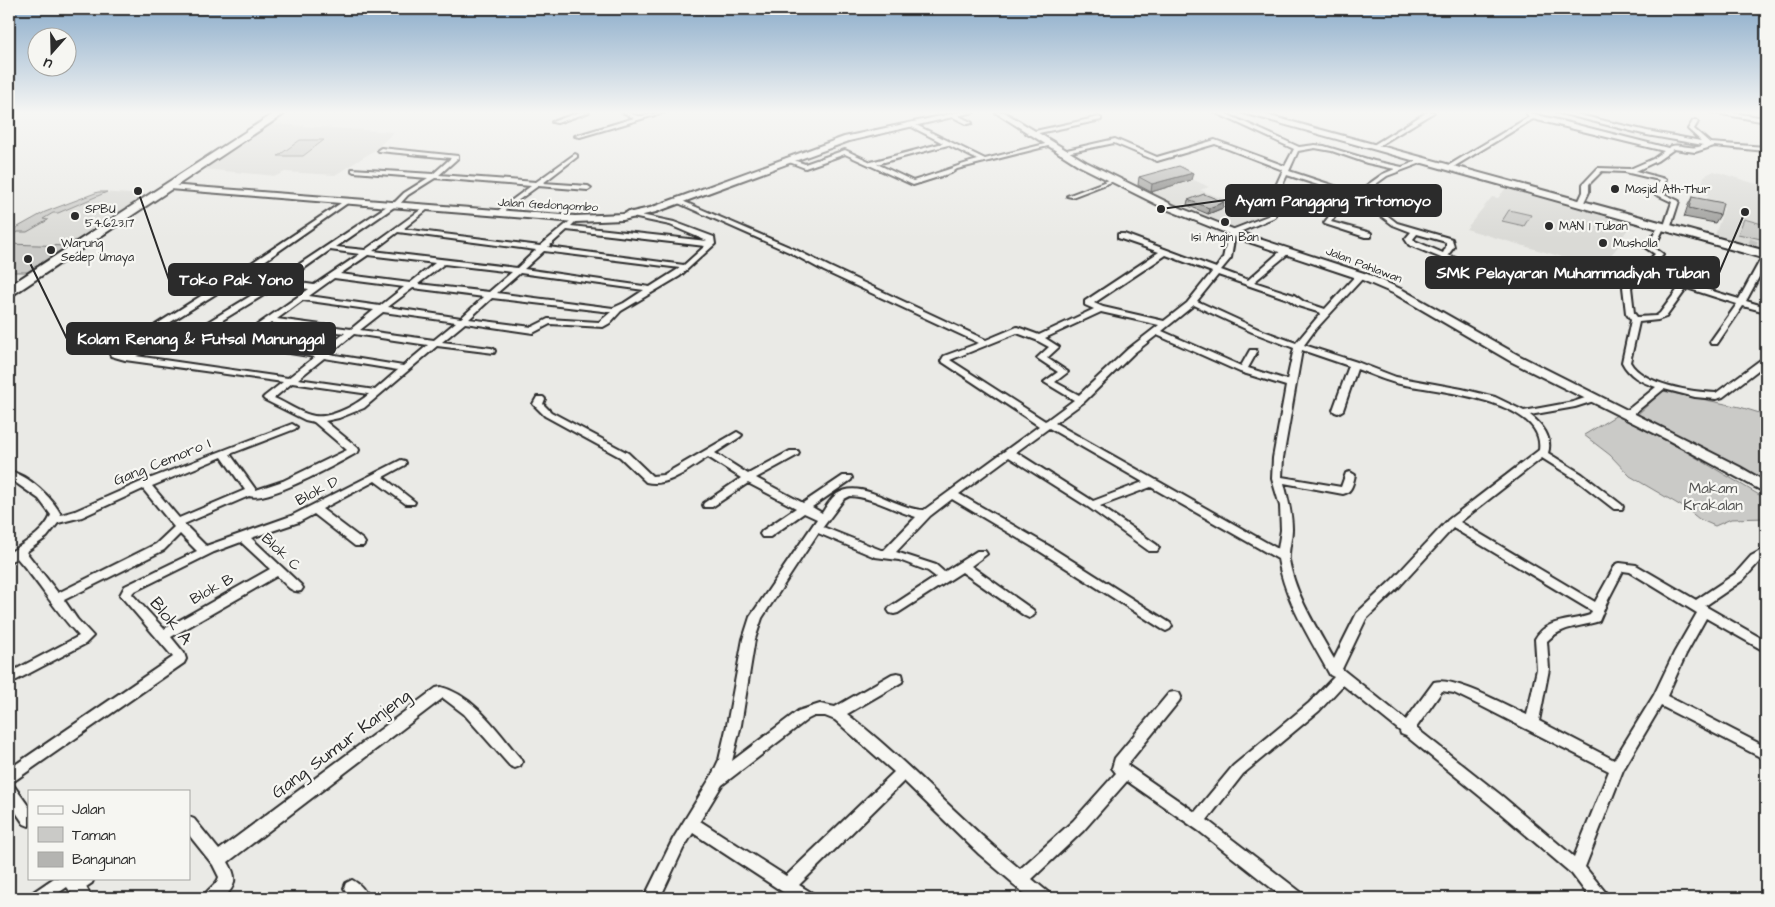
<svg xmlns="http://www.w3.org/2000/svg" width="1775" height="907" viewBox="0 0 1775 907" font-family="'Architects Daughter',sans-serif">
	<style>
		.built { fill: #dadad6 }
		.green { fill: #cacac7; stroke: #7a7a79 }
		.lines { fill: none; stroke-linecap: round; stroke-linejoin: round }
		.minor-tunnel { stroke: #c4c4c1; stroke-width: 8; stroke-dasharray: 8 4.5; stroke-linecap: butt }
		.minor-casing { stroke: #2b2b2b; stroke-width: 4 }
		.tertiary-casing { stroke: #2b2b2b; stroke-width: 4 }
		.secondary-casing { stroke: #2b2b2b; stroke-width: 4 }
		.trunk-casing { stroke: #2b2b2b; stroke-width: 4 }
		.minor { fill: #f6f6f2; fill-rule: evenodd }
		.tertiary { fill: #f6f6f2; fill-rule: evenodd }
		.secondary { fill: #f6f6f2; fill-rule: evenodd }
		.trunk { fill: #f6f6f2; fill-rule: evenodd }
		.wall { fill: #9b9b98; stroke: #2b2b2b }
		.shaded-wall { fill: #7e7e7c; stroke: #2b2b2b }
		.building { fill: #b4b4b1; stroke: #2b2b2b }
		.poi-dot { fill: #2b2b2b; stroke: #f6f6f2; stroke-width: 2 }
		.labels { text-anchor: middle; dominant-baseline: central; stroke-width: 4.5; stroke-linejoin: round; paint-order: stroke }
		.far-poi-label { font-size: 12px; fill: #2b2b2b; stroke: #f6f6f2; text-anchor: start }
		.far-street-label { font-size: 12px; fill: #2b2b2b; stroke: #f6f6f2 }
		.street-label { font-size: 15px; fill: #2b2b2b; stroke: #f6f6f2 }
		.park-label { font-size: 15px; fill: #535352; stroke: #f6f6f2 }
		.near-street-label { font-size: 18px; fill: #2b2b2b; stroke: #f6f6f2 }
		.leader { fill: none; stroke: #2b2b2b; stroke-width: 2 }
		.callout-dot { fill: #2b2b2b; stroke: #f6f6f2; stroke-width: 2 }
		.callout { fill: #2b2b2b; stroke: #2b2b2b; stroke-width: 2 }
		.callout-label { font-size: 16px; text-anchor: middle; font-weight: bold; fill: #fff }
	</style>
	<rect width="100%" height="100%" fill="#eaeae6"/>
	<filter id="ink" filterUnits="userSpaceOnUse"><feTurbulence type="fractalNoise" baseFrequency=".02" numOctaves="2"/><feDisplacementMap in="SourceGraphic" scale="10" xChannelSelector="R" yChannelSelector="G"/><feConvolveMatrix kernelMatrix="1 2 1 2 8 2 1 2 1" color-interpolation-filters="sRGB"/></filter>
	<g filter="url(#ink)">
		<path class="built" d="M 272,124 L 394,132 L 375,150 L 335,175 L 285,172 L 276,176 L 203,169 Z
			M 1714,171 L 1766,187 L 1766,251 L 1714,238 L 1724,208 L 1703,204 L 1709,196 L 1700,193 L 1704,176 Z
			M 1194,180 L 1209,187 L 1200,190 L 1267,214 L 1263,218 L 1235,230 L 1147,193 Z
			M 1506,188 L 1632,224 L 1618,242 L 1621,243 L 1600,268 L 1466,229 L 1492,197 L 1498,198 Z
			M 98,192 L 147,195 L 67,246 L 9,244 L 9,232 L 45,212 Z"/>
		<path class="green" d="M 300,140 L 324,140 L 303,156 L 278,156 Z
			M 98,192 L 107,192 L 58,213 L 53,213 L 43,219 L 48,220 L 27,232 L 18,232 L 9,237 L 9,232 L 45,212 Z
			M 1509,210 L 1531,215 L 1524,226 L 1502,221 Z
			M 1744,219 L 1766,225 L 1761,239 L 1738,234 Z
			M 9,244 L 67,246 L 27,272 L 9,272 Z
			M 1663,391 L 1740,407 L 1766,415 L 1766,482 L 1693,442 L 1637,415 Z
			M 1617,415 L 1685,451 L 1766,499 L 1766,518 L 1731,519 L 1715,526 L 1699,519 L 1688,510 L 1630,476 L 1610,455 L 1584,435 Z"/>
		<g class="lines">
			<path class="minor-tunnel" d="M 1752,245 L 1754,240"/>
			<defs>
				<path id="minor" d="M 580,112 L 589,112 L 557,123 L 552,122 Z
					M 622,112 C 630,112 636,117 641,116 C 649,116 657,112 665,112 L 580,137 L 575,136 L 634,118 Z
					M 1214,112 L 1222,112 L 1299,147 L 1315,145 L 1324,146 L 1374,161 L 1402,167 L 1420,160 L 1424,160 L 1424,162 L 1387,176 L 1361,195 L 1397,223 L 1452,239 L 1454,247 L 1448,255 L 1480,268 L 1505,270 L 1535,280 L 1531,282 L 1504,274 L 1476,272 L 1409,245 L 1405,239 L 1411,232 L 1393,225 L 1357,198 L 1338,212 L 1331,222 L 1371,233 L 1371,237 L 1365,237 L 1325,224 L 1324,223 L 1334,210 L 1352,196 L 1287,175 L 1280,190 L 1275,217 L 1235,234 L 1231,258 L 1221,270 L 1248,280 L 1283,249 L 1289,249 L 1289,253 L 1254,282 L 1294,295 L 1304,302 L 1325,309 L 1357,274 L 1363,274 L 1363,278 L 1315,330 L 1304,345 L 1357,362 L 1396,377 L 1462,389 L 1495,397 L 1524,411 L 1573,402 L 1594,395 L 1597,396 L 1599,398 L 1597,400 L 1575,407 L 1530,415 C 1542,424 1553,438 1548,453 L 1582,474 L 1622,505 L 1623,507 L 1622,509 L 1614,509 L 1574,478 L 1542,458 L 1460,522 L 1595,602 L 1616,564 L 1620,563 L 1636,565 L 1696,600 L 1735,574 L 1751,556 L 1766,548 L 1766,558 L 1759,562 L 1743,580 L 1705,606 L 1766,641 L 1766,652 L 1706,618 L 1686,654 L 1667,696 L 1766,747 L 1766,760 L 1661,706 L 1623,770 L 1585,867 L 1606,893 L 1608,898 L 1590,898 L 1572,874 L 1492,806 L 1406,736 L 1401,734 L 1400,731 L 1343,685 L 1319,711 L 1243,774 L 1207,820 L 1302,893 L 1304,898 L 1284,898 L 1199,831 L 1127,781 L 1083,831 L 1032,879 L 1049,893 L 1051,898 L 1031,898 L 1013,885 L 1012,882 L 979,854 L 904,781 L 799,885 L 812,893 L 814,898 L 792,898 L 693,833 L 683,849 L 660,898 L 644,898 L 673,839 L 711,777 L 719,760 L 727,725 L 743,639 L 750,617 L 817,519 L 804,513 L 770,537 L 762,537 L 760,534 L 762,531 L 796,508 L 748,483 L 712,507 L 704,507 L 703,505 L 704,503 L 741,478 L 708,457 C 690,468 668,488 646,482 L 620,457 L 545,416 L 533,404 L 537,397 L 543,397 L 545,399 L 543,404 L 551,412 L 628,453 L 652,476 L 663,475 L 737,432 L 742,435 L 740,437 L 715,453 L 748,474 L 790,451 L 798,451 L 799,453 L 798,455 L 756,478 L 803,503 L 843,476 L 851,476 L 852,478 L 851,480 L 812,507 L 822,513 C 826,507 831,498 837,494 C 861,477 897,510 924,510 L 1039,426 L 941,361 L 944,356 L 979,343 L 824,271 L 789,252 L 676,202 L 676,200 L 680,200 L 794,249 L 830,267 L 986,340 L 1017,327 L 1039,335 L 1094,309 L 1085,305 L 1085,301 L 1159,252 L 1118,238 L 1118,234 L 1124,234 L 1216,268 L 1223,258 L 1229,231 L 1270,215 L 1274,190 L 1283,170 L 1215,144 L 1157,161 L 1114,143 L 1061,154 L 1058,152 L 1115,139 L 1157,157 L 1215,140 L 1285,166 L 1294,149 ZM 1315,148 L 1332,151 L 1367,163 L 1395,169 L 1383,174 L 1356,193 L 1289,171 L 1298,151 ZM 1417,234 L 1446,242 L 1446,247 L 1443,253 L 1415,241 L 1413,239 ZM 1166,255 L 1212,272 L 1187,303 L 1164,321 L 1103,307 L 1094,303 ZM 1218,275 L 1288,299 L 1298,306 L 1321,313 L 1296,343 L 1258,329 L 1197,301 ZM 1194,305 L 1252,332 L 1294,348 L 1287,380 L 1248,368 L 1257,352 L 1256,350 L 1250,350 L 1241,366 L 1162,331 ZM 1101,312 L 1159,325 L 1128,349 L 1079,395 L 1055,382 L 1068,372 L 1047,358 L 1059,347 L 1045,338 ZM 1017,333 L 1036,340 L 1049,347 L 1037,358 L 1058,372 L 1044,382 L 1074,400 L 1047,420 L 1045,421 L 950,360 ZM 1157,335 L 1240,372 L 1286,386 L 1273,458 L 1272,479 L 1280,506 L 1281,530 L 1278,549 L 1055,423 L 1084,402 L 1134,353 ZM 1302,350 L 1349,366 L 1333,410 L 1335,412 L 1338,413 L 1343,410 L 1357,369 C 1371,374 1385,381 1400,384 C 1433,391 1546,399 1539,450 L 1448,520 L 1392,580 L 1357,613 L 1334,659 C 1317,628 1295,595 1289,560 C 1288,550 1292,539 1292,529 C 1292,513 1288,499 1284,483 L 1343,494 C 1352,492 1353,483 1355,475 L 1350,472 L 1346,473 L 1341,487 L 1282,477 L 1283,458 ZM 1049,428 L 1143,482 L 1093,501 L 1016,452 ZM 1009,457 L 1088,507 L 1149,551 L 1157,551 L 1159,548 L 1157,545 L 1100,506 L 1151,487 L 1278,559 C 1285,601 1310,638 1330,675 L 1334,677 L 1309,703 L 1233,766 L 1195,812 L 1127,765 L 1179,701 L 1181,697 L 1179,693 L 1174,692 L 1169,693 L 1115,758 L 1112,768 L 1116,773 L 1073,821 L 1020,869 C 960,820 908,761 847,714 L 902,682 L 903,678 L 902,674 L 897,673 L 892,674 L 835,707 L 820,704 L 798,711 L 732,761 L 741,725 L 755,639 L 762,618 L 818,533 L 875,557 L 899,560 L 928,571 L 936,577 L 890,607 L 888,610 L 890,613 L 894,614 L 898,613 L 962,572 L 1025,616 L 1029,618 L 1033,616 L 1035,613 L 1033,610 L 971,566 L 987,554 L 985,551 L 977,551 L 944,572 L 936,565 L 896,552 L 930,516 L 952,499 L 1041,552 L 1162,629 L 1166,631 L 1170,629 L 1172,626 L 1170,623 L 1049,546 L 959,494 ZM 850,496 C 873,497 894,511 916,517 L 884,550 L 881,550 L 823,527 L 844,499 ZM 1453,528 L 1592,611 L 1590,615 C 1570,622 1547,618 1535,639 L 1537,669 L 1527,715 C 1507,706 1454,676 1434,682 L 1406,720 L 1342,669 L 1366,619 L 1400,586 ZM 1623,571 L 1630,572 L 1697,613 L 1674,653 L 1654,695 L 1614,760 L 1539,721 L 1549,669 L 1547,641 C 1564,625 1578,628 1599,621 L 1608,600 ZM 1442,691 L 1454,693 L 1481,706 L 1609,771 L 1574,857 L 1502,796 L 1416,728 ZM 814,716 L 825,716 L 835,720 L 894,772 L 786,876 L 700,821 L 722,785 L 808,719 Z
					M 1427,112 L 1434,112 L 1375,148 L 1370,147 Z
					M 1526,112 L 1668,148 C 1678,141 1691,152 1703,145 L 1647,135 L 1556,112 L 1567,112 L 1647,131 L 1701,141 L 1688,129 L 1693,121 L 1695,120 L 1698,122 L 1694,129 L 1710,143 L 1766,147 L 1766,151 L 1714,146 L 1695,152 L 1674,149 L 1657,161 L 1636,171 L 1665,179 L 1666,180 L 1660,192 L 1679,201 L 1670,229 L 1666,231 L 1663,230 L 1657,242 L 1652,246 L 1663,254 L 1631,287 L 1634,313 L 1637,317 L 1656,316 L 1660,313 L 1681,285 L 1695,259 L 1698,259 L 1702,261 L 1689,284 L 1739,299 L 1762,257 L 1766,255 L 1766,264 L 1746,301 L 1766,307 L 1766,312 L 1743,306 L 1717,344 L 1711,344 L 1710,342 L 1737,304 L 1687,288 L 1666,317 L 1658,320 L 1639,322 L 1630,362 C 1643,385 1692,392 1716,393 L 1763,358 L 1766,357 L 1766,364 L 1723,397 L 1716,399 L 1695,397 L 1664,389 L 1631,416 L 1625,416 L 1623,414 L 1625,412 L 1656,387 C 1641,382 1629,376 1622,362 L 1631,320 L 1626,313 L 1623,287 L 1655,254 L 1643,246 L 1651,239 L 1659,226 L 1664,226 L 1672,202 L 1653,193 L 1659,180 L 1625,172 L 1602,171 L 1589,184 L 1589,192 L 1582,206 L 1577,205 L 1583,192 L 1583,184 L 1598,168 L 1630,169 L 1653,159 L 1664,151 L 1533,119 L 1450,169 L 1446,169 L 1446,167 L 1529,117 Z
					M 1711,112 L 1727,112 L 1766,118 L 1766,122 Z
					M 955,114 L 971,122 L 972,123 L 967,124 L 953,117 L 952,116 Z
					M 1099,117 L 1101,118 L 1101,120 L 1029,135 L 1026,133 Z
					M 912,123 L 985,159 L 1049,143 L 1052,145 L 957,169 L 951,173 L 913,185 L 845,154 L 805,168 L 784,160 L 787,158 L 805,164 L 845,150 L 871,162 L 943,143 L 910,126 L 909,125 ZM 948,145 L 978,160 C 956,166 936,174 913,181 L 877,164 Z
					M 381,148 L 458,156 L 458,158 L 439,175 L 536,182 L 575,154 L 577,155 L 577,157 L 543,183 L 588,186 L 591,188 L 588,190 L 538,186 L 502,212 L 499,210 L 500,209 L 531,186 L 435,178 L 408,195 L 398,206 L 394,207 L 336,247 L 365,250 L 426,206 L 429,208 L 428,209 L 403,229 L 540,246 L 575,217 L 578,219 L 571,226 L 707,241 L 670,225 L 632,217 L 626,213 L 629,211 L 636,214 L 674,222 L 714,237 L 715,244 L 680,276 L 621,311 L 610,323 L 603,327 L 550,324 L 533,333 L 465,323 L 442,342 L 491,348 L 494,349 L 495,351 L 494,353 L 437,346 L 364,408 L 339,418 L 325,421 L 358,448 L 359,450 L 358,452 C 339,463 267,503 249,496 L 184,524 L 206,546 L 291,516 L 401,460 L 405,461 L 406,463 L 405,465 L 383,477 L 415,502 L 414,504 L 406,504 L 375,481 L 322,509 L 363,540 L 365,543 L 363,546 L 355,546 L 314,514 L 299,522 L 251,538 L 301,585 L 303,588 L 301,591 C 291,594 284,582 277,576 L 171,637 L 184,653 L 186,659 L 184,663 L 14,781 L 9,783 L 9,769 L 173,657 L 120,595 L 125,586 L 197,551 L 180,534 L 164,550 L 64,600 L 77,619 L 93,636 L 85,644 L 9,684 L 9,673 L 79,636 C 56,612 39,583 17,558 L 9,562 L 9,553 C 24,543 44,533 51,515 L 39,499 L 9,478 L 9,471 C 28,475 52,497 61,515 L 75,511 L 141,482 L 292,424 L 297,427 L 295,429 L 230,454 L 256,490 L 283,481 L 347,450 L 314,422 L 305,420 L 265,400 L 263,398 L 265,396 L 283,382 L 125,360 L 111,356 L 110,354 L 226,280 L 344,201 L 349,202 L 236,281 L 268,285 L 390,204 L 394,203 L 404,193 L 428,178 L 354,172 L 352,171 L 352,169 L 433,174 L 451,158 L 379,151 L 378,150 ZM 567,230 L 705,246 L 684,265 L 548,247 ZM 398,232 L 536,250 L 517,268 L 373,251 ZM 330,250 L 360,254 L 314,285 L 286,281 ZM 544,251 L 680,268 L 650,287 L 524,269 ZM 368,255 L 435,263 L 410,283 L 340,274 ZM 444,264 L 512,272 L 489,292 L 418,284 ZM 520,273 L 644,290 L 624,303 L 613,308 L 497,293 ZM 334,278 L 404,287 L 380,306 L 309,296 ZM 230,285 L 262,289 L 193,331 L 125,354 L 121,353 ZM 280,285 L 309,289 L 237,339 L 203,332 ZM 413,288 L 484,297 L 461,318 L 388,307 ZM 492,298 L 611,312 L 599,322 L 548,319 L 532,327 L 469,319 ZM 303,300 L 374,310 L 351,329 L 277,319 ZM 383,312 L 456,322 L 434,340 L 360,330 ZM 271,323 L 345,333 L 320,353 L 246,341 ZM 354,334 L 428,345 L 403,366 L 329,354 ZM 196,336 L 238,345 L 315,357 L 288,378 L 136,356 ZM 324,358 L 398,370 L 375,390 L 298,379 ZM 292,383 L 369,394 C 356,405 328,421 310,415 C 298,412 286,403 274,398 ZM 222,457 L 245,490 L 179,518 L 152,486 ZM 143,489 L 174,527 L 156,544 L 58,593 L 26,552 L 47,537 L 58,523 L 82,517 ZM 241,542 L 270,569 L 164,629 L 132,594 L 133,592 L 214,552 Z
					M 1109,180 L 1114,181 L 1072,197 L 1067,196 Z
					M 441,687 C 475,696 498,732 520,758 L 522,762 L 520,766 L 515,768 L 510,766 L 464,714 L 443,698 L 228,862 C 237,877 237,886 223,898 L 203,898 C 206,889 217,886 219,877 L 213,865 L 189,835 L 189,817 L 194,819 L 219,850 L 436,688 Z
					M 9,785 L 14,786 L 29,807 L 29,826 L 24,824 L 9,802 Z
					M 54,878 L 94,878 L 92,883 L 86,887 L 92,898 L 75,898 L 67,887 L 51,898 L 30,898 L 32,893 Z
					M 352,880 C 360,884 365,890 368,898 L 350,898 L 344,888 L 346,883 Z"/>
				<path id="tertiary" d="M 959,112 L 974,112 L 849,141 L 656,212 L 623,220 L 575,222 L 169,189 L 165,187 L 169,185 L 575,216 L 623,214 L 650,208 L 844,137 Z"/>
				<path id="secondary" d="M 995,112 L 1004,112 L 1086,162 L 1173,205 L 1253,237 L 1367,274 L 1403,290 L 1518,355 L 1740,467 L 1766,482 L 1766,493 L 1668,440 L 1510,361 L 1395,294 L 1360,279 L 1246,241 L 1166,209 L 1080,166 Z"/>
				<path id="trunk" d="M 276,112 L 287,112 L 14,294 L 9,295 L 9,286 Z
					M 1240,112 L 1256,112 L 1766,251 L 1766,259 Z"/>
			</defs>
			<use href="#minor" class="minor-casing"/>
			<use href="#tertiary" class="tertiary-casing"/>
			<use href="#secondary" class="secondary-casing"/>
			<use href="#trunk" class="trunk-casing"/>
			<use href="#minor" class="minor"/>
			<use href="#tertiary" class="tertiary"/>
			<use href="#secondary" class="secondary"/>
			<use href="#trunk" class="trunk"/>
		</g>
		<path class="wall" d="M 1139,177 L 1191,180 L 1151,192 L 1138,185 Z
			M 1692,197 L 1720,215 L 1715,223 L 1684,217 L 1688,205 Z
			M 1188,200 L 1223,208 L 1208,214 L 1187,205 Z"/>
		<path class="shaded-wall" d="M 1193,173 L 1191,180 L 1151,192 L 1152,184 Z
			M 1224,202 L 1223,208 L 1208,214 L 1209,208 Z"/>
		<path class="building" d="M 1179,166 L 1193,173 L 1152,184 L 1139,177 Z
			M 1204,194 L 1224,202 L 1209,208 L 1188,200 Z
			M 1692,197 L 1723,203 L 1720,215 L 1689,208 Z"/>
	</g>
	<linearGradient id="sky" x2="0" y2="1"><stop stop-color="#8bacca"/><stop offset="0.47" stop-color="#f6f6f4"/><stop offset="1" stop-color="#f6f6f4" stop-opacity="0"/></linearGradient>
	<rect width="1775" height="239" fill="url(#sky)"/>
	<g class="poi-dot">
		<circle cx="1615" cy="189" r="5"/>
		<circle cx="75" cy="216" r="5"/>
		<circle cx="1225" cy="222" r="5"/>
		<circle cx="1549" cy="226" r="5"/>
		<circle cx="1603" cy="243" r="5"/>
		<circle cx="51" cy="250" r="5"/>
	</g>
	<g class="labels">
		<g class="far-poi-label">
			<text x="1625" y="189">Masjid Ath-Thur</text>
			<text x="85" y="209">SPBU<tspan x="85" dy="14">54.623.17</tspan></text>
			<text x="1559" y="226">MAN 1 Tuban</text>
			<text x="1225" y="237" text-anchor="middle">Isi Angin Ban</text>
			<text x="61" y="243">Warung<tspan x="61" dy="14">Sedep Umaya</tspan></text>
			<text x="1613" y="243">Musholla</text>
		</g>
		<g class="far-street-label">
			<text transform="translate(548 205) rotate(3)">Jalan Gedongombo</text>
			<text transform="translate(1364 265) rotate(21)">Jalan Pahlawan</text>
		</g>
		<g class="street-label">
			<text transform="translate(162 462) rotate(-22)">Gang Cemoro I</text>
			<text transform="translate(317 491) rotate(-28)">Blok D</text>
			<text transform="translate(281 552) rotate(43)">Blok C</text>
			<text transform="translate(212 589) rotate(-29)">Blok B</text>
		</g>
		<g class="park-label">
			<text x="1713" y="488">Makam<tspan x="1713" dy="17">Krakalan</tspan></text>
		</g>
		<g class="near-street-label">
			<text transform="translate(171 621) rotate(51)">Blok A</text>
			<text transform="translate(341 744) rotate(-37)">Gang Sumur Kanjeng</text>
		</g>
	</g>
	<path class="leader" d="M1161 209L1226 200M1745 212L1719 273M138 191L169 280M28 259L67 339"/>
	<g class="callout-dot">
		<circle cx="1161" cy="209" r="5"/>
		<circle cx="1745" cy="212" r="5"/>
		<circle cx="138" cy="191" r="5"/>
		<circle cx="28" cy="259" r="5"/>
	</g>
	<g class="callout">
		<rect x="1226" y="185" width="215" height="31" rx="5"/>
		<rect x="1426" y="257" width="293" height="31" rx="5"/>
		<rect x="169" y="264" width="134" height="31" rx="5"/>
		<rect x="67" y="323" width="268" height="31" rx="5"/>
	</g>
	<g class="callout-label">
		<text x="1333" y="206">Ayam Panggang Tirtomoyo</text>
		<text x="1573" y="278">SMK Pelayaran Muhammadiyah Tuban</text>
		<text x="236" y="285">Toko Pak Yono</text>
		<text x="201" y="344">Kolam Renang &amp; Futsal Manunggal</text>
	</g>
	<rect width="1775" height="907" fill="none" stroke="#f6f6f2" stroke-width="30"/>
	<rect x="15" y="15" width="1745" height="877" fill="none" stroke="#2b2b2b" stroke-width="2" filter="url(#ink)"/>
	<rect x="28" y="790" width="162" height="90" fill="#f6f6f2" stroke="#a5a5a2"/>
	<rect x="38" y="806" width="25" height="8" fill="#f6f6f2" stroke="#a5a5a2"/>
	<text x="72" y="814" font-size="15" fill="#2b2b2b">Jalan</text>
	<rect x="38" y="827" width="25" height="15" fill="#cacac7" stroke="#a5a5a2"/>
	<text x="72" y="840" font-size="15" fill="#2b2b2b">Taman</text>
	<rect x="38" y="852" width="25" height="15" fill="#b4b4b1" stroke="#a5a5a2"/>
	<text x="72" y="864" font-size="15" fill="#2b2b2b">Bangunan</text>
	<g transform="translate(52 52) rotate(200)"><circle r="24" fill="#f6f6f2" stroke="#a5a5a2"/>
	<path d="M0-4L9 19L0 12L-9 19Z" fill="#2b2b2b"/>
	<text y="-8" font-size="14" font-weight="bold" text-anchor="middle" fill="#2b2b2b">U</text>
	</g>
</svg>
